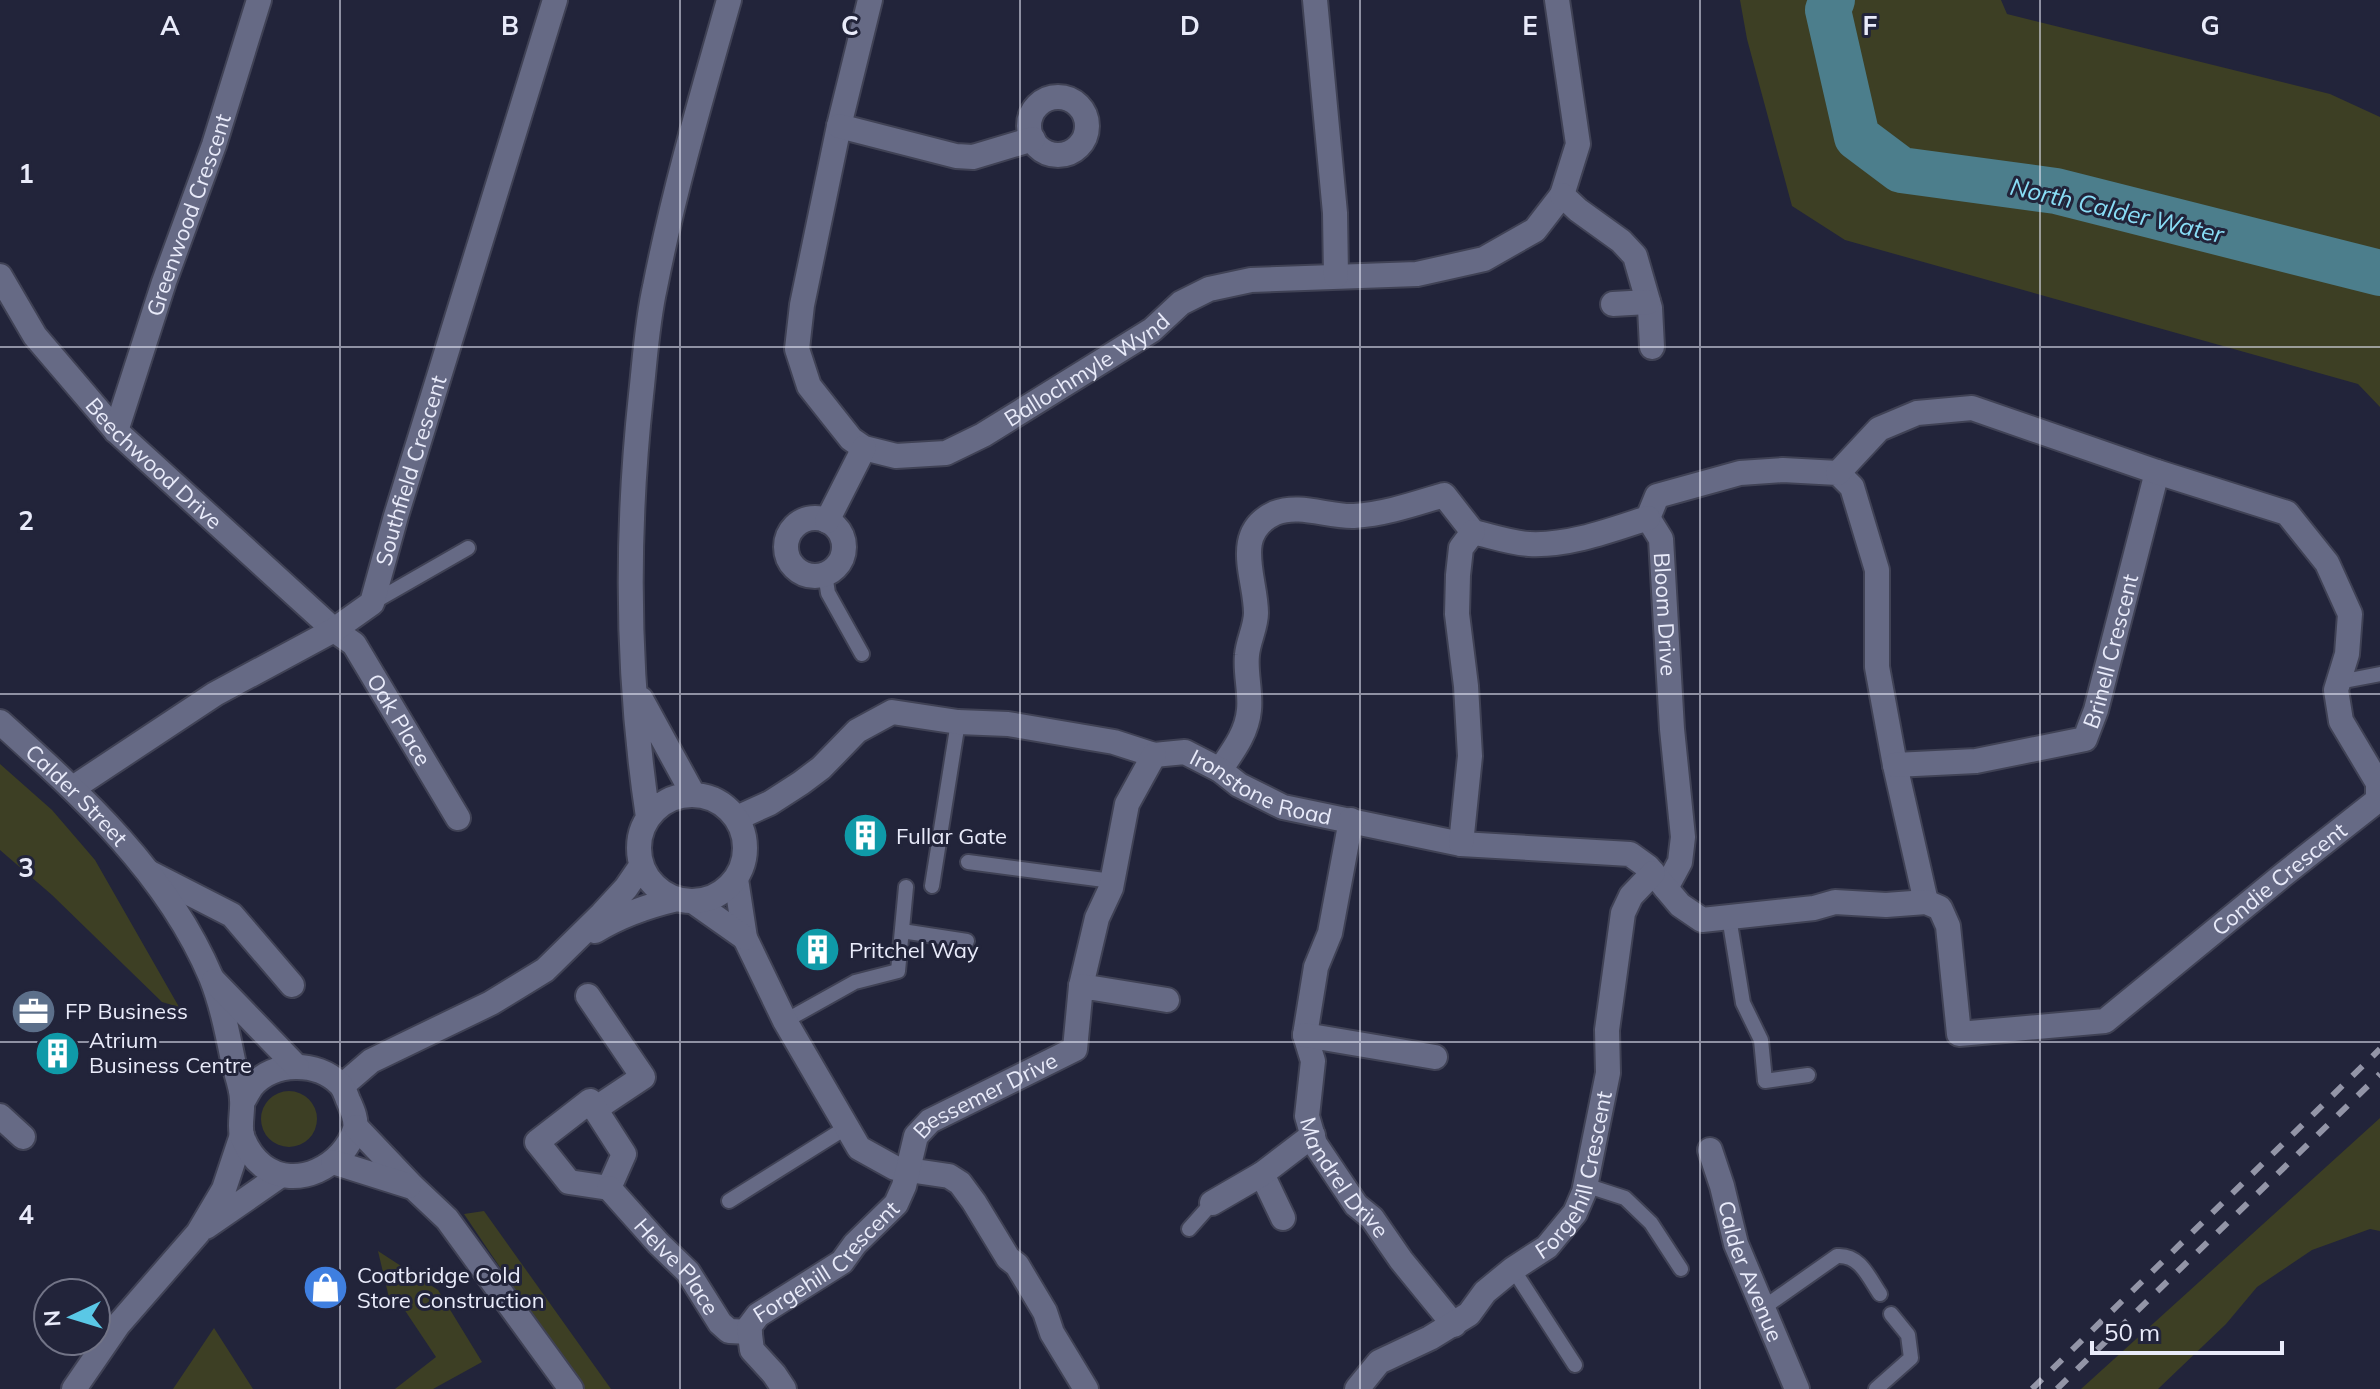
<svg xmlns="http://www.w3.org/2000/svg" width="2380" height="1389" viewBox="0 0 2380 1389" font-family="Mulish,sans-serif">
	<style>
		.green { fill: #3d3f24 }
		.lines { fill: none; stroke-linecap: round; stroke-linejoin: round }
		.river { stroke: #4c7e8c; stroke-width: 46 }
		.service-casing { stroke: #404255; stroke-width: 18 }
		.minor-casing { stroke: #404255; stroke-width: 28 }
		.tertiary-casing { stroke: #404255; stroke-width: 28 }
		.secondary-casing { stroke: #404255; stroke-width: 28 }
		.service { stroke: #666a85; stroke-width: 14 }
		.minor { stroke: #666a85; stroke-width: 24 }
		.tertiary { stroke: #666a85; stroke-width: 24 }
		.secondary { stroke: #666a85; stroke-width: 24 }
		.rail { stroke: #9395a7; stroke-width: 6; stroke-dasharray: 14 14; stroke-linecap: butt }
		.grid { fill: none; stroke: #e9ebfa; stroke-width: 2; stroke-opacity: 0.55 }
		.labels { text-anchor: middle; dominant-baseline: central; stroke-width: 6; stroke-linejoin: round; paint-order: stroke }
		.street-label { font-size: 22px; fill: #e9ebfa; stroke: #22243a }
		.poi-label { font-size: 22px; fill: #e9ebfa; stroke: #22243a; text-anchor: start }
		.water-label { font-size: 24px; font-style: italic; fill: #89ddf6; stroke: #22243a }
		.grid-label { font-size: 26px; text-anchor: middle; font-weight: bold; fill: #e9ebfa; stroke: #22243a; stroke-width: 6; stroke-linejoin: round; paint-order: stroke }
	</style>
	<rect width="100%" height="100%" fill="#22243a"/>
	<path class="green" d="M 1740,0 L 2001,0 L 2007,14 L 2330,94 L 2380,117 L 2380,407 L 2358,384 L 1845,240 L 1792,206 L 1747,39 Z
		M 0,764 L 52,810 L 95,860 L 179,1007 L 162,1002 L 52,895 L 0,850 Z
		M261 1119a28 28 0 1 1 56 0a28 28 0 1 1-56 0Z
		M 2380,1118 L 2380,1231 L 2370,1229 L 2312,1250 L 2257,1287 L 2226,1324 L 2158,1389 L 2081,1389 Z
		M 484,1211 L 611,1389 L 582,1389 L 464,1214 Z
		M 378,1251 L 438,1290 L 482,1362 L 433,1389 L 395,1389 L 436,1357 L 400,1303 L 390,1302 Z
		M 214,1328 L 253,1389 L 173,1389 Z"/>
	<g class="lines">
		<path class="river" d="M 1832,0 L 1828,10 L 1857,137 L 1901,170 L 2056,191 L 2380,273"/>
		<defs>
			<path id="service" d="M 825,574 L 828,593 L 862,654
				M 372,603 L 468,548
				M 2339,682 L 2380,674
				M 968,862 L 1112,881
				M 932,886 L 958,722
				M 1729,917 L 1743,1003 L 1761,1040 L 1765,1081 L 1808,1075
				M 902,931 L 967,941
				M 785,1021 L 855,982 L 898,971 L 906,887
				M 1585,1185 L 1625,1198 L 1651,1223 L 1681,1269
				M 729,1201 L 847,1127
				M 1189,1229 L 1212,1203
				M 1513,1269 L 1575,1365
				M 1763,1308 L 1837,1256 C 1860,1254 1869,1278 1880,1294
				M 1876,1389 L 1911,1358 L 1908,1335 L 1891,1314"/>
			<g id="minor">
				<path id="s1" d="M 870,0 L 839,126 L 802,305 L 797,349 L 809,386 L 851,439 L 864,448 L 896,456 L 946,453 L 983,435 L 1152,330 L 1181,303 L 1209,289 L 1251,280 L 1417,274 L 1484,259 L 1535,230 L 1562,195 L 1578,144 L 1557,0"/>
				<path d="M 1315,0 L 1335,213 L 1336,276"/>
				<circle cx="1058" cy="126" r="29"/>
				<path d="M 839,126 L 956,156 L 973,157 L 1033,139"/>
				<path d="M 1562,195 L 1578,210 L 1621,241 L 1635,256 L 1650,308 L 1652,347"/>
				<path id="s2" d="M 0,276 L 35,336 L 116,431 L 334,630 L 354,644 L 458,818"/>
				<path d="M 1613,304 L 1648,302"/>
				<path id="s3" d="M 116,431 L 164,282 L 214,145 L 259,0"/>
				<path d="M 1648,518 L 1657,496 L 1740,473 L 1783,470 L 1838,473 L 1852,487 L 1877,570 L 1877,667 L 1895,765 L 1926,902"/>
				<path id="s4" d="M 1648,518 L 1661,539 L 1672,729 L 1683,837 L 1680,862 L 1666,888"/>
				<circle cx="815" cy="547" r="29"/>
				<path d="M 827,521 L 864,448"/>
				<path d="M 1473,532 C 1491,536 1511,543 1529,544 C 1569,546 1611,530 1648,518"/>
				<path id="s5" d="M 1895,765 L 1976,761 L 2085,739 L 2096,710 L 2157,472"/>
				<path d="M 1220,770 C 1233,751 1247,733 1249,710 C 1251,692 1245,673 1247,655 C 1248,641 1256,627 1256,613 C 1256,578 1231,533 1275,513 C 1300,503 1328,517 1354,516 C 1385,514 1414,504 1444,495 L 1473,532"/>
				<path id="s6" d="M 73,788 L 215,694 L 334,630 L 372,603 L 396,516 L 555,0"/>
				<path id="s7" d="M 737,818 L 770,803 L 801,783 L 821,768 L 857,731 L 892,712 L 958,722 L 1008,724 L 1114,742 L 1154,755 L 1185,752 L 1220,770 L 1239,785 L 1283,807 L 1461,844 L 1630,854 L 1648,867 L 1680,905 L 1702,920 L 1814,908 L 1835,902 L 1886,905 L 1926,902 L 1940,908 L 1948,926 L 1959,1034 L 2105,1021 L 2283,875 L 2378,800 L 2378,783 L 2341,721 L 2336,690 L 2347,654 L 2350,614 L 2327,563 L 2287,513 L 2157,472 L 1972,408 L 1917,413 L 1879,429 L 1838,473"/>
				<path id="s8" d="M 1351,820 L 1330,933 L 1316,967 L 1305,1035 L 1313,1061 L 1307,1116 L 1315,1144 L 1356,1205 L 1372,1218 L 1401,1260 L 1454,1325"/>
				<path d="M 1461,844 L 1470,756 L 1466,686 L 1457,614 L 1458,575 L 1461,548 L 1473,532"/>
				<path d="M 150,873 L 232,915 L 292,985"/>
				<path d="M 736,879 L 745,938 L 785,1021 L 859,1148 L 895,1168 L 949,1176 L 960,1183 L 974,1202 L 1008,1258 L 1017,1265 L 1045,1312 L 1052,1333 L 1086,1389"/>
				<path d="M 694,902 L 745,938"/>
				<path d="M 1081,986 L 1097,918 L 1111,888 L 1127,804 L 1154,755"/>
				<path d="M 588,996 L 643,1077 L 595,1109"/>
				<path d="M 1305,1035 L 1435,1057"/>
				<path d="M 590,1101 L 624,1154 L 609,1188 L 569,1182 L 537,1142 Z"/>
				<path d="M 0,1116 L 23,1137"/>
				<path id="s9" d="M 1710,1150 L 1722,1186 L 1736,1244 L 1797,1389"/>
				<path d="M 1262,1174 L 1283,1218"/>
				<path id="s10" d="M 609,1188 L 658,1243 L 688,1272 L 720,1323 L 729,1331 L 750,1332"/>
				<path d="M 1212,1203 L 1262,1174 L 1313,1135"/>
				<path id="s11" d="M 784,1389 L 774,1374 L 752,1350 L 749,1327 L 758,1315 L 842,1262 L 855,1244 L 896,1204 L 904,1186 L 916,1136 L 930,1121 L 1075,1049 L 1081,986 L 1167,1000"/>
				<path id="s12" d="M 1357,1389 L 1379,1362 L 1430,1338 L 1469,1314 L 1485,1292 L 1513,1269 L 1547,1247 L 1575,1213 L 1584,1192 L 1608,1073 L 1607,1030 L 1623,913 L 1631,896 L 1653,873"/>
			</g>
			<path id="tertiary" d="M 641,699 L 693,794
				M639 848a53 53 0 1 1 106 0a53 53 0 1 1-106 0Z
				M 648,817 C 627,678 626,534 641,395 C 645,359 647,322 655,287 C 674,190 702,95 729,0
				M 595,931 C 621,915 647,906 677,899
				M 342,1086 L 371,1061 L 491,1003 L 545,970 L 602,914 L 626,888 L 641,866
				M 206,1227 L 281,1175
				M 74,1389 L 118,1325 L 198,1233 L 224,1189 L 242,1135"/>
			<g id="secondary">
				<path id="s13" d="M 0,722 C 82,796 167,873 211,977 C 222,1004 228,1036 234,1065 C 237,1076 242,1089 242,1100 C 243,1112 239,1125 242,1136 C 246,1147 254,1159 263,1166 C 296,1191 344,1166 355,1129 C 357,1119 352,1109 348,1100 C 346,1095 344,1088 340,1084 C 317,1061 274,1061 252,1086 C 249,1090 246,1096 243,1101"/>
				<path d="M 214,981 L 297,1067"/>
				<path d="M 356,1127 L 412,1186 L 447,1219 L 571,1389"/>
				<path d="M 333,1162 L 409,1186"/>
			</g>
		</defs>
		<use href="#service" class="service-casing"/>
		<use href="#minor" class="minor-casing"/>
		<use href="#tertiary" class="tertiary-casing"/>
		<use href="#secondary" class="secondary-casing"/>
		<use href="#service" class="service"/>
		<use href="#minor" class="minor"/>
		<use href="#tertiary" class="tertiary"/>
		<use href="#secondary" class="secondary"/>
		<path class="rail" d="M 2032,1389 L 2380,1049
			M 2057,1389 L 2380,1074"/>
	</g>
	<path class="grid" d="M 340,0 L 340,1389M 680,0 L 680,1389M 1020,0 L 1020,1389M 1360,0 L 1360,1389M 1700,0 L 1700,1389M 2040,0 L 2040,1389M 0,347 L 2380,347M 0,694 L 2380,694M 0,1042 L 2380,1042"/>
	<defs>
		<symbol id="building-disc" viewBox="-11 -11 22 22"><circle r="9.5" fill="#0f9aa8" stroke="#22243a"/><path d="M-4-6H4V6H1V3H-1V6H-4ZM-2.5-4.3h1.7v1.8h-1.7ZM.8-4.3h1.7v1.8H.8ZM-2.5-1h1.7V.8h-1.7ZM.8-1h1.7V.8H.8Z" fill="#fff"/></symbol>
		<symbol id="office-disc" viewBox="-11 -11 22 22"><circle r="9.5" fill="#5c6f8a" stroke="#22243a"/><path d="M-6-3h4V-5.5h4V-3h4V5H-6ZM-1-4.5V-3h2v-1.5ZM-6 0V1H6V0Z" fill="#fff"/></symbol>
		<symbol id="shop-disc" viewBox="-11 -11 22 22"><circle r="9.5" fill="#3f7fe0" stroke="#22243a"/><path d="M-5-2.5h2.3a2.7 3.5 0 0 1 5.4 0H5L5.5 6h-11ZM-1.5-2.5h3a1.5 2.3 0 0 0-3 0Z" fill="#fff"/></symbol>
	</defs>
	<g fill-rule="evenodd">
		<use href="#building-disc" x="840" y="810" width="51" height="51"/>
		<use href="#building-disc" x="792" y="924" width="51" height="51"/>
		<use href="#office-disc" x="8" y="986" width="51" height="51"/>
		<use href="#building-disc" x="32" y="1028" width="51" height="51"/>
		<use href="#shop-disc" x="300" y="1262" width="51" height="51"/>
	</g>
	<g class="labels">
		<g class="street-label">
			<text stroke="none"><textPath href="#s3" startOffset="228">Greenwood Crescent</textPath></text>
			<text stroke="none"><textPath href="#s1" startOffset="726">Ballochmyle Wynd</textPath></text>
			<text stroke="none"><textPath href="#s2" startOffset="244">Beechwood Drive</textPath></text>
			<text stroke="none"><textPath href="#s6" startOffset="490">Southfield Crescent</textPath></text>
			<text stroke="none"><textPath href="#s4" startOffset="100">Bloom Drive</textPath></text>
			<text stroke="none"><textPath href="#s5" startOffset="284">Brinell Crescent</textPath></text>
			<text stroke="none"><textPath href="#s2" startOffset="602">Oak Place</textPath></text>
			<text stroke="none"><textPath href="#s7" startOffset="572">Ironstone Road</textPath></text>
			<text stroke="none"><textPath href="#s13" startOffset="106">Calder Street</textPath></text>
			<text stroke="none"><textPath href="#s7" startOffset="1790">Condie Crescent</textPath></text>
			<text stroke="none"><textPath href="#s11" startOffset="420">Bessemer Drive</textPath></text>
			<text stroke="none"><textPath href="#s12" startOffset="320">Forgehill Crescent</textPath></text>
			<text stroke="none"><textPath href="#s8" startOffset="376">Mandrel Drive</textPath></text>
			<text stroke="none"><textPath href="#s11" startOffset="176">Forgehill Crescent</textPath></text>
			<text stroke="none"><textPath href="#s10" startOffset="104">Helve Place</textPath></text>
			<text stroke="none"><textPath href="#s9" startOffset="128">Calder Avenue</textPath></text>
		</g>
		<g class="poi-label">
			<text x="896" y="836">Fullar Gate</text>
			<text x="849" y="950">Pritchel Way</text>
			<text x="65" y="1011">FP Business</text>
			<text x="89" y="1040">Atrium<tspan x="89" dy="25">Business Centre</tspan></text>
			<text x="357" y="1275">Coatbridge Cold<tspan x="357" dy="25">Store Construction</tspan></text>
		</g>
		<g class="water-label">
			<text transform="translate(2117 210) rotate(13)">North Calder Water</text>
		</g>
	</g>
	<g class="grid-label">
		<text x="170" y="35">A</text>
		<text x="510" y="35">B</text>
		<text x="850" y="35">C</text>
		<text x="1190" y="35">D</text>
		<text x="1530" y="35">E</text>
		<text x="1870" y="35">F</text>
		<text x="2210" y="35">G</text>
		<text x="26" y="183">1</text>
		<text x="26" y="530">2</text>
		<text x="26" y="877">3</text>
		<text x="26" y="1224">4</text>
	</g>
	<g transform="translate(72 1317) rotate(266)"><circle r="38" fill="#22243a" stroke="#727487" stroke-width="2"/>
	<path d="M0-6L14 30L0 20L-14 30Z" fill="#5ac8e6"/>
	<text y="-12" font-size="22" font-weight="bold" text-anchor="middle" fill="#e9ebfa">N</text>
	</g>
	<path d="M2092 1341v12h190v-12" fill="none" stroke="#e9ebfa" stroke-width="4"/>
	<text x="2104" y="1341" font-size="24" fill="#e9ebfa" stroke="#22243a" stroke-width="6" paint-order="stroke">50 m</text>
</svg>
